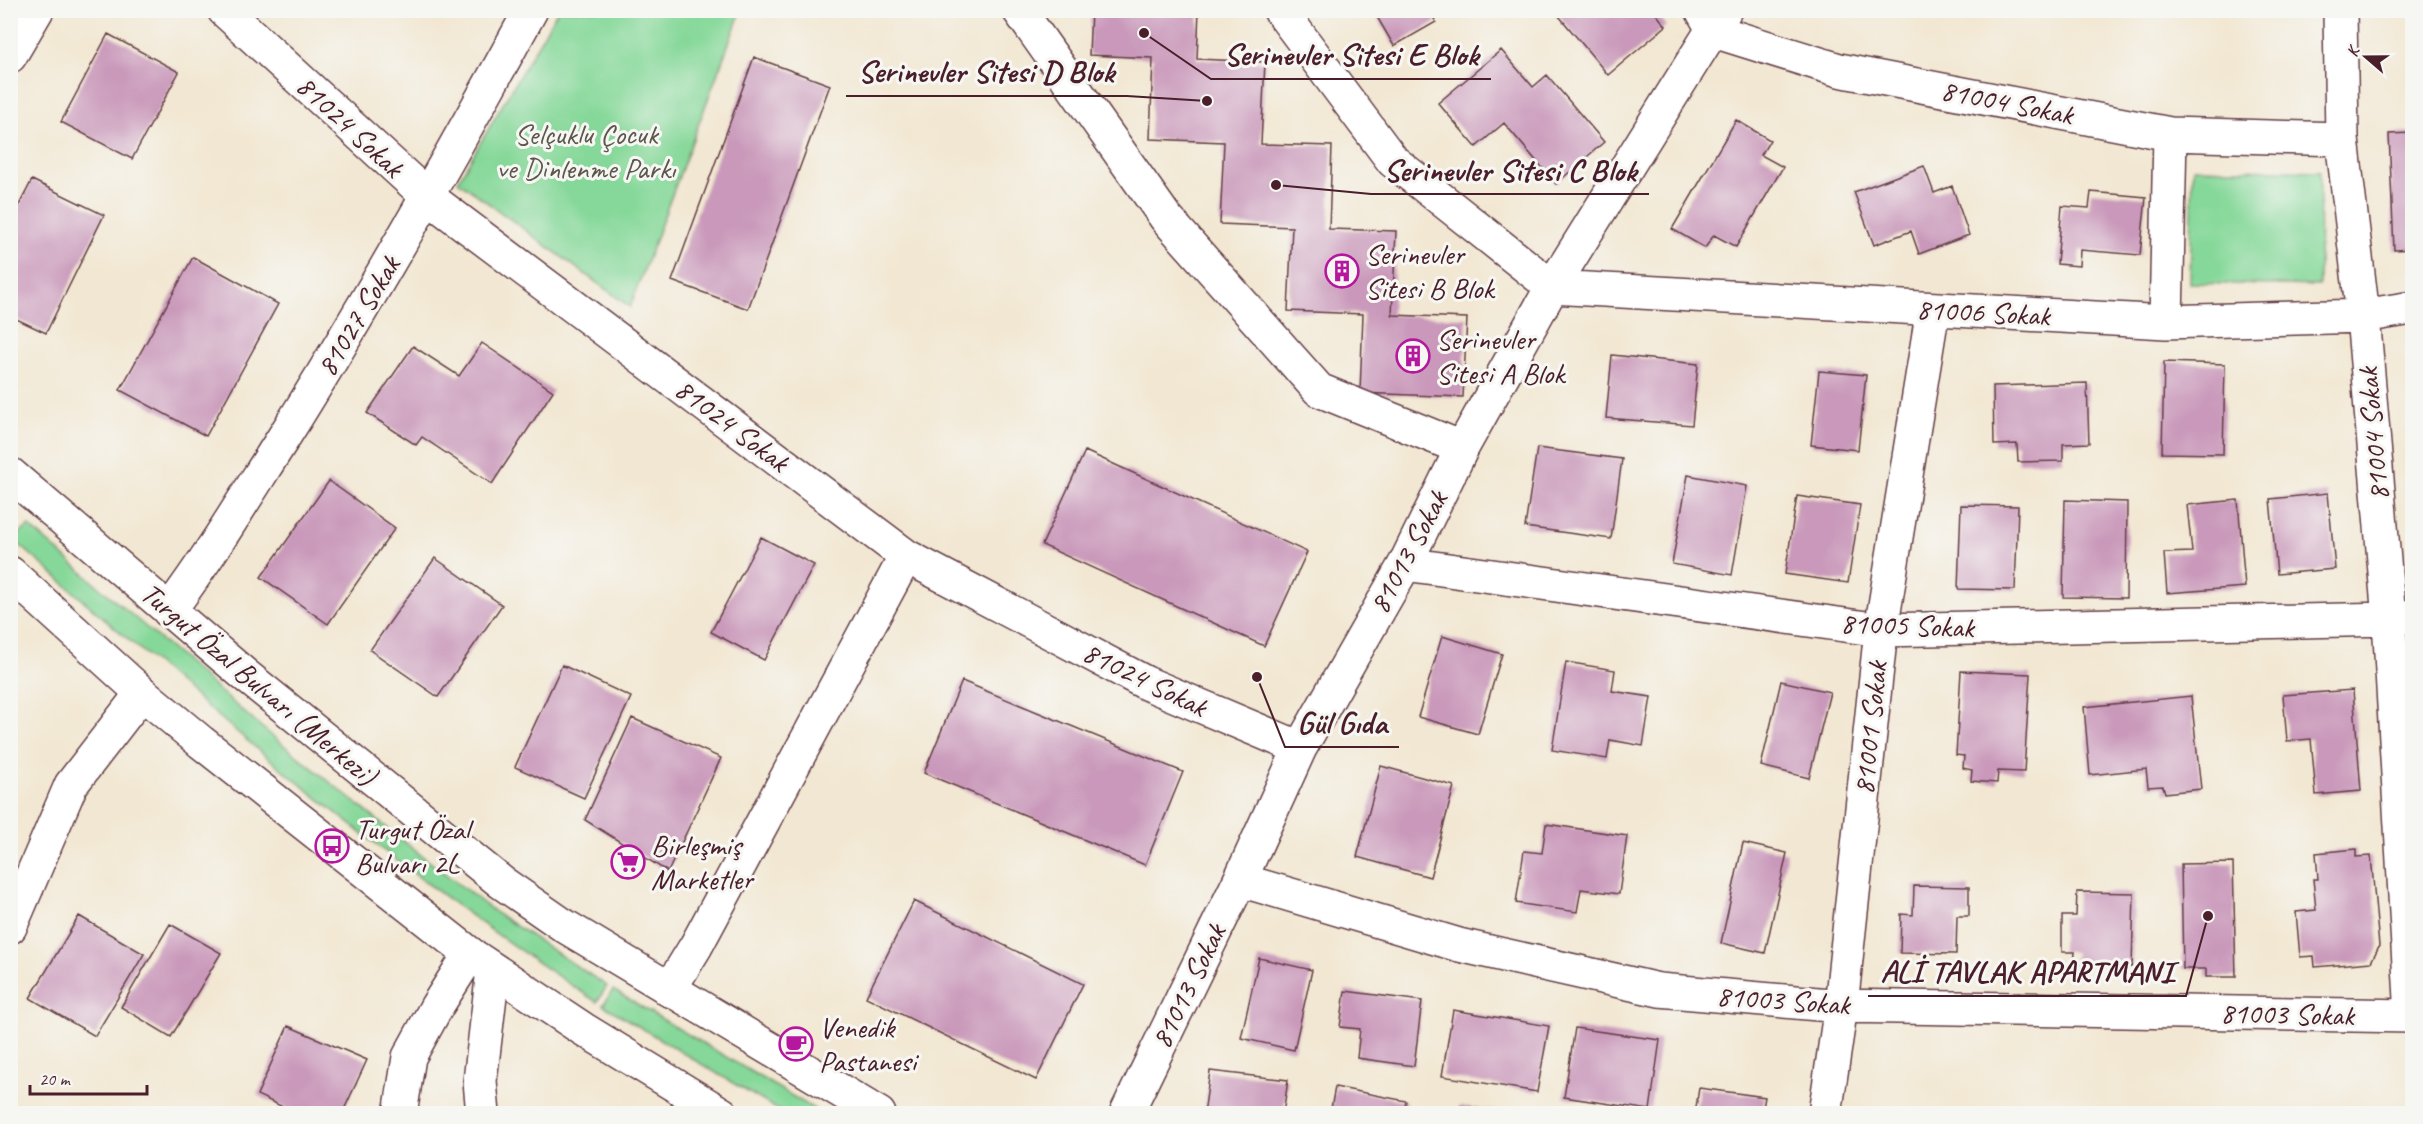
<svg xmlns="http://www.w3.org/2000/svg" width="2423" height="1124" viewBox="0 0 2423 1124" font-family="Caveat,sans-serif">
	<style>
		.green { fill: #85d899; stroke: #687c62; stroke-width: 1.5 }
		.building { fill: #c998ba }
		.lines { fill: none; stroke-linecap: round; stroke-linejoin: round }
		.minor-casing { stroke: #633d44; stroke-width: 36 }
		.major-casing { stroke: #633d44; stroke-width: 36 }
		.minor { stroke: #fff; stroke-width: 33 }
		.major { stroke: #fff; stroke-width: 33 }
		.labels { text-anchor: middle; dominant-baseline: central; stroke-width: 6; stroke-linejoin: round; paint-order: stroke }
		.street-label { font-size: 30px; fill: #4a1f2b; stroke: #f6f6f2 }
		.park-label { font-size: 30px; fill: #5c564c; stroke: #f6f6f2 }
		.poi-label { font-size: 30px; fill: #4a1f2b; stroke: #f6f6f2; text-anchor: start }
		.leader { fill: none; stroke: #4a1f2b; stroke-width: 2 }
		.callout-dot { fill: #4a1f2b; stroke: #f6f6f2; stroke-width: 2 }
		.callout-label { font-size: 32px; text-anchor: middle; font-weight: bold; fill: #4a1f2b; stroke: #f6f6f2; stroke-width: 6; stroke-linejoin: round; paint-order: stroke }
	</style>
	<rect width="100%" height="100%" fill="#f6f6f2"/>
	<filter id="ink" filterUnits="userSpaceOnUse"><feTurbulence type="fractalNoise" baseFrequency=".0167" numOctaves="2"/><feDisplacementMap in="SourceGraphic" scale="12" xChannelSelector="R" yChannelSelector="G"/><feConvolveMatrix kernelMatrix="1 2 1 2 8 2 1 2 1" color-interpolation-filters="sRGB"/></filter>
	<filter id="wash" filterUnits="userSpaceOnUse"><feTurbulence type="fractalNoise" baseFrequency=".008" numOctaves="4" result="noise"/><feDisplacementMap in="SourceGraphic" scale="24" xChannelSelector="R" yChannelSelector="G"/><feGaussianBlur stdDeviation="1.35" result="paint"/><feColorMatrix in="noise" values="0 0 0 0 0 0 0 0 0 0 0 0 0 0 0 0 0 1.4 0 .05"/><feComposite in="paint" operator="in"/></filter>
	<g filter="url(#wash)">
		<rect width="100%" height="100%" fill="#f2e7d2"/>
		<path class="green" d="M 558,10 L 741,11 L 630,307 L 458,181 Z
			M 2193,168 L 2320,171 L 2319,286 L 2190,283 Z
			M 29,526 L 260,726 L 417,852 L 496,913 L 607,986 L 597,1002 C 388,867 200,703 13,539 Z
			M 613,990 L 821,1113 L 783,1113 L 603,1005 Z"/>
		<g id="blocks">
			<path class="building" d="M 1091,10 L 1199,10 L 1197,59 L 1265,62 L 1261,144 L 1332,146 L 1329,229 L 1396,231 L 1392,315 L 1467,318 L 1463,397 L 1360,393 L 1363,314 L 1288,311 L 1292,227 L 1220,224 L 1224,142 L 1150,139 L 1153,58 L 1089,55 Z
				M 1373,10 L 1429,10 L 1436,22 L 1394,46 Z
				M 1554,10 L 1653,10 L 1666,26 L 1608,75 Z
				M 108,34 L 179,72 L 132,159 L 61,122 Z
				M 1501,50 L 1533,87 L 1547,75 L 1604,142 L 1556,184 L 1504,123 L 1476,147 L 1438,103 Z
				M 754,57 L 830,85 L 748,309 L 672,281 Z
				M 1736,120 L 1770,140 L 1761,155 L 1783,167 L 1736,247 L 1714,235 L 1705,248 L 1672,229 Z
				M 2412,133 L 2412,249 L 2394,250 L 2389,134 Z
				M 1924,166 L 1934,193 L 1952,186 L 1969,235 L 1919,254 L 1911,231 L 1874,245 L 1854,192 Z
				M 32,180 L 104,215 L 46,333 L 10,316 L 10,223 Z
				M 2091,192 L 2146,197 L 2140,255 L 2080,250 L 2079,266 L 2057,264 L 2062,206 L 2089,208 Z
				M 193,257 L 278,304 L 206,436 L 120,390 Z
				M 482,343 L 553,391 L 492,484 L 422,437 L 416,445 L 367,413 L 413,346 L 459,376 Z
				M 1612,355 L 1698,364 L 1692,425 L 1606,418 Z
				M 2164,362 L 2225,364 L 2223,454 L 2162,453 Z
				M 1819,371 L 1866,375 L 1858,450 L 1811,445 Z
				M 2087,383 L 2089,443 L 2063,444 L 2063,461 L 2018,462 L 2017,444 L 1994,445 L 1993,386 Z
				M 1537,448 L 1622,459 L 1611,539 L 1525,527 Z
				M 1085,451 L 1307,552 L 1264,646 L 1042,545 Z
				M 1688,475 L 1747,486 L 1732,575 L 1672,564 Z
				M 329,481 L 395,528 L 328,624 L 261,577 Z
				M 2328,493 L 2335,569 L 2277,574 L 2270,499 Z
				M 1797,496 L 1860,505 L 1848,583 L 1785,574 Z
				M 2065,500 L 2127,502 L 2126,598 L 2063,597 Z
				M 2238,500 L 2245,587 L 2167,593 L 2164,553 L 2192,552 L 2187,505 Z
				M 1961,505 L 2018,506 L 2015,590 L 1958,589 Z
				M 761,537 L 814,565 L 764,660 L 711,632 Z
				M 435,558 L 502,605 L 438,697 L 370,650 Z
				M 1442,636 L 1502,654 L 1478,734 L 1418,717 Z
				M 1566,662 L 1615,670 L 1612,691 L 1651,697 L 1643,746 L 1610,740 L 1607,759 L 1552,750 Z
				M 562,665 L 631,697 L 584,798 L 515,767 Z
				M 1961,671 L 2030,674 L 2024,772 L 1998,771 L 1997,783 L 1971,781 L 1972,770 L 1963,768 L 1964,756 L 1956,755 Z
				M 962,681 L 1183,772 L 1145,865 L 924,773 Z
				M 1781,681 L 1830,692 L 1809,778 L 1761,766 Z
				M 2353,690 L 2361,791 L 2316,795 L 2311,739 L 2287,741 L 2283,695 Z
				M 2191,696 L 2201,789 L 2165,793 L 2163,786 L 2148,787 L 2146,769 L 2090,775 L 2084,707 Z
				M 632,718 L 721,758 L 668,872 L 585,820 Z
				M 1381,766 L 1454,786 L 1430,877 L 1357,857 Z
				M 1546,824 L 1627,836 L 1619,894 L 1581,889 L 1577,912 L 1516,903 L 1524,851 L 1542,853 Z
				M 1743,843 L 1787,853 L 1765,953 L 1721,943 Z
				M 2356,849 L 2356,857 L 2371,856 L 2379,946 L 2371,962 L 2315,967 L 2314,956 L 2300,957 L 2296,912 L 2316,910 L 2313,879 L 2318,879 L 2316,853 Z
				M 2233,863 L 2236,977 L 2206,977 L 2206,969 L 2183,969 L 2181,864 Z
				M 1914,886 L 1969,887 L 1969,916 L 1957,916 L 1956,954 L 1900,953 L 1901,914 L 1913,915 Z
				M 2077,892 L 2134,893 L 2132,967 L 2074,965 L 2075,952 L 2062,952 L 2062,916 L 2076,916 Z
				M 914,901 L 1083,984 L 1036,1080 L 866,997 Z
				M 79,916 L 144,954 L 95,1036 L 30,998 Z
				M 170,924 L 221,953 L 171,1037 L 121,1007 Z
				M 1259,958 L 1312,970 L 1294,1050 L 1241,1038 Z
				M 1345,991 L 1422,1001 L 1414,1066 L 1357,1058 L 1360,1029 L 1340,1027 Z
				M 1453,1010 L 1549,1026 L 1537,1092 L 1442,1076 Z
				M 288,1026 L 367,1060 L 342,1114 L 298,1114 L 257,1095 Z
				M 1575,1028 L 1660,1040 L 1650,1110 L 1564,1097 Z
				M 1210,1071 L 1288,1080 L 1283,1114 L 1204,1114 Z
				M 1335,1087 L 1406,1101 L 1404,1114 L 1330,1114 Z
				M 1699,1088 L 1765,1097 L 1762,1114 L 1695,1114 Z
				M 1460,1106 L 1503,1112 L 1503,1114 L 1459,1114 Z"/>
		</g>
	</g>
	<g filter="url(#ink)">
		<use href="#blocks" fill-opacity="0" stroke="#633d44" stroke-width="1.5"/>
		<g class="lines">
			<defs>
				<path id="minor" d="M 224,10 L 428,197 L 906,556 L 1146,683 L 1300,748
					M 1019,10 L 1166,218 L 1319,390 L 1462,448
					M 1280,10 L 1393,161 L 1552,287 L 2166,322 L 2363,316 L 2412,308
					M 1703,12 L 1714,31 L 1839,70 L 2170,134 L 2342,139
					M 10,56 L 37,10
					M 2166,322 L 2170,134
					M 1405,564 L 1881,630 L 2389,619 L 2412,616
					M 169,611 C 210,556 245,498 282,440 C 370,300 451,156 531,10
					M 1240,880 L 1459,945 L 1659,990 L 1841,1006 L 2412,1016 L 2389,619 L 2363,316 L 2342,139 L 2340,10
					M 10,927 L 71,785 L 142,693
					M 669,990 L 696,946 L 906,556
					M 400,1114 L 409,1057 L 437,1006 L 470,954
					M 483,1114 L 480,1081 L 493,970
					M 1126,1114 L 1240,880 L 1300,748 L 1405,564 L 1462,448 L 1552,287 L 1725,10
					M 1825,1114 L 1841,1006 L 1881,630 L 1933,309"/>
				<path id="major" d="M 10,474 L 245,675 L 501,882 L 563,925 L 879,1114
					M 10,573 L 142,693 L 201,742 L 470,954 L 583,1029 L 722,1114"/>
			</defs>
			<use href="#minor" class="minor-casing"/>
			<use href="#major" class="major-casing"/>
			<use href="#minor" class="minor"/>
			<use href="#major" class="major"/>
		</g>
	</g>
	<defs>
		<symbol id="building-ring" viewBox="-11 -11 22 22"><circle r="9.5" fill="#f6f6f2" stroke="#b5179e" stroke-width="1.5"/><path d="M-4-6H4V6H1V3H-1V6H-4ZM-2.5-4.3h1.7v1.8h-1.7ZM.8-4.3h1.7v1.8H.8ZM-2.5-1h1.7V.8h-1.7ZM.8-1h1.7V.8H.8Z" fill="#b5179e"/></symbol>
		<symbol id="bus-ring" viewBox="-11 -11 22 22"><circle r="9.5" fill="#f6f6f2" stroke="#b5179e" stroke-width="1.5"/><path d="M-5-6H5V4H4V6H2V4H-2V6H-4V4H-5ZM-3.5-4V0h7V-4ZM-3.5 1.2v1.5H-2V1.2ZM2 1.2v1.5H3.5V1.2Z" fill="#b5179e"/></symbol>
		<symbol id="supermarket-ring" viewBox="-11 -11 22 22"><circle r="9.5" fill="#f6f6f2" stroke="#b5179e" stroke-width="1.5"/><path d="M-6-5.5h2.5l.6 2H6L4.5 2H-2.5L-4.4-4H-6ZM-1.5 3.2a1.3 1.3 0 1 0 .1 0ZM3 3.2a1.3 1.3 0 1 0 .1 0Z" fill="#b5179e"/></symbol>
		<symbol id="cafe-ring" viewBox="-11 -11 22 22"><circle r="9.5" fill="#f6f6f2" stroke="#b5179e" stroke-width="1.5"/><path d="M-5.5-4.5H6V0H3Q3 3.5 0 3.5H-2.5Q-5.5 3.5-5.5 0ZM3-3.2v2h1.7v-2ZM-6 4.5H4V6H-6Z" fill="#b5179e"/></symbol>
	</defs>
	<g fill-rule="evenodd">
		<use href="#building-ring" x="1323" y="252" width="38" height="38"/>
		<use href="#building-ring" x="1394" y="337" width="38" height="38"/>
		<use href="#bus-ring" x="313" y="827" width="38" height="38"/>
		<use href="#supermarket-ring" x="609" y="843" width="38" height="38"/>
		<use href="#cafe-ring" x="777" y="1025" width="38" height="38"/>
	</g>
	<g class="labels">
		<g class="street-label">
			<text transform="translate(2007 102) rotate(11)">81004 Sokak</text>
			<text transform="translate(350 126) rotate(43)">81024 Sokak</text>
			<text transform="translate(1983 312) rotate(3)">81006 Sokak</text>
			<text transform="translate(358 316) rotate(-59)">81027 Sokak</text>
			<text transform="translate(732 425) rotate(37)">81024 Sokak</text>
			<text transform="translate(2373 434) rotate(-95)">81004 Sokak</text>
			<text transform="translate(1408 552) rotate(-62)">81013 Sokak</text>
			<text transform="translate(1907 625) rotate(2)">81005 Sokak</text>
			<text transform="translate(1145 679) rotate(26)">81024 Sokak</text>
			<text transform="translate(259 684) rotate(40)">Turgut Özal Bulvarı (Merkezi)</text>
			<text transform="translate(1870 728) rotate(-84)">81001 Sokak</text>
			<text transform="translate(1188 986) rotate(-64)">81013 Sokak</text>
			<text transform="translate(1783 1000) rotate(4)">81003 Sokak</text>
			<text transform="translate(2287 1014) rotate(1)">81003 Sokak</text>
		</g>
		<g class="park-label">
			<text x="586" y="134">Selçuklu Çocuk<tspan x="586" dy="34">ve Dinlenme Parkı</tspan></text>
		</g>
		<g class="poi-label">
			<text x="1365" y="254">Serinevler<tspan x="1365" dy="34">Sitesi B Blok</tspan></text>
			<text x="1436" y="339">Serinevler<tspan x="1436" dy="34">Sitesi A Blok</tspan></text>
			<text x="355" y="829">Turgut Özal<tspan x="355" dy="34">Bulvarı 2L</tspan></text>
			<text x="651" y="845">Birleşmiş<tspan x="651" dy="34">Marketler</tspan></text>
			<text x="819" y="1027">Venedik<tspan x="819" dy="34">Pastanesi</tspan></text>
		</g>
	</g>
	<path class="leader" d="M1144 33L1211 79H1491M1207 101L1127 96H846M1276 185L1371 194H1649M1257 677L1285 747H1399M2208 916L2186 996H1868"/>
	<g class="callout-dot">
		<circle cx="1144" cy="33" r="6"/>
		<circle cx="1207" cy="101" r="6"/>
		<circle cx="1276" cy="185" r="6"/>
		<circle cx="1257" cy="677" r="6"/>
		<circle cx="2208" cy="916" r="6"/>
	</g>
	<g class="callout-label">
		<text x="1351" y="65">Serinevler Sitesi E Blok</text>
		<text x="986" y="82">Serinevler Sitesi D Blok</text>
		<text x="1510" y="181">Serinevler Sitesi C Blok</text>
		<text x="1342" y="733">Gül Gıda</text>
		<text x="2027" y="982">ALİ TAVLAK APARTMANI</text>
	</g>
	<rect width="2423" height="1124" fill="none" stroke="#f6f6f2" stroke-width="36"/>
	<g transform="translate(2366 57) rotate(290)" stroke="#f6f6f2" stroke-width="4.5" paint-order="stroke">
	<path d="M0-4.5L10 22L0 15L-10 22Z" fill="#4a1f2b"/>
	<text y="-9" font-size="16" font-weight="bold" text-anchor="middle" fill="#4a1f2b">K</text>
	</g>
	<path d="M30 1085v9h117v-9" fill="none" stroke="#4a1f2b" stroke-width="3"/>
	<text x="39" y="1085" font-size="18" fill="#4a1f2b" stroke="#f6f6f2" stroke-width="4.5" paint-order="stroke">20 m</text>
</svg>
